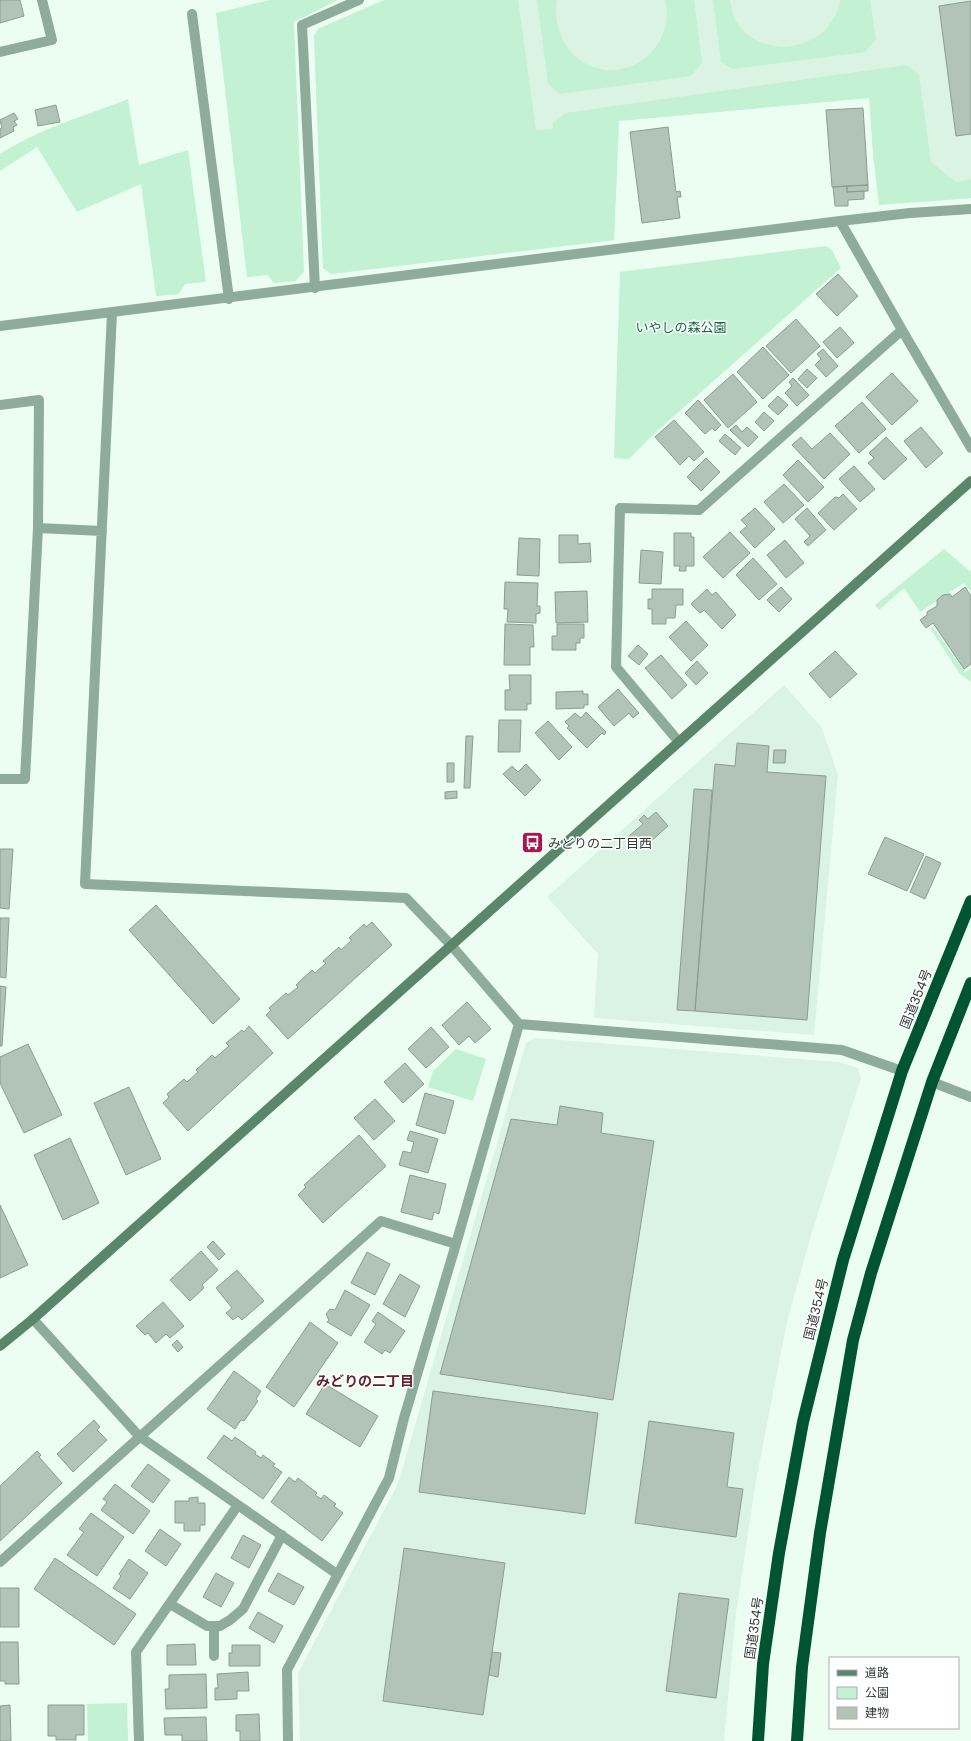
<svg xmlns="http://www.w3.org/2000/svg" width="971" height="1741" viewBox="0 0 971 1741" font-family="Poppins,'Noto Sans JP',sans-serif">
	<style>
		.built { fill: #dbf3e3 }
		.green { fill: #c2f1d3 }
		.building { fill: #b2c3b8; stroke: #8c9c91 }
		.lines { fill: none; stroke-linecap: round; stroke-linejoin: round }
		.lane { stroke: #8eac99; stroke-width: 10 }
		.street { stroke: #8eac99; stroke-width: 10 }
		.secondary { stroke: #5a876b; stroke-width: 10 }
		.highway { stroke: #005530; stroke-width: 12 }
		.labels { text-anchor: middle; dominant-baseline: central; stroke-width: 3; stroke-linejoin: round; paint-order: stroke }
		.park-label { font-size: 13px; fill: #0f653c; stroke: #fff }
		.poi-label { font-size: 13px; fill: #333a36; stroke: #fff; text-anchor: start }
		.street-label { font-size: 13px; fill: #333a36; stroke: #fff }
		.neighbourhood-label { font-size: 14px; font-weight: bold; fill: #652034; stroke: #fff }
	</style>
	<rect width="100%" height="100%" fill="#ecfef2"/>
	<path class="built" d="M 384,0 L 971,0 L 971,198 L 924,202 L 869,98 L 619,121 L 614,240 L 331,274 L 323,268 L 314,36 L 318,29 Z
		M 784,685 L 822,728 L 838,775 L 814,1035 L 594,1018 L 598,954 L 547,897 Z
		M 535,1038 L 839,1062 L 858,1068 L 861,1078 L 812,1232 L 787,1322 L 756,1481 L 736,1613 L 724,1741 L 300,1741 L 298,1673 L 398,1484 L 526,1043 Z"/>
	<path class="green" d="M 269,0 L 338,0 L 294,22 L 304,272 L 295,281 L 274,283 L 268,275 L 247,277 L 216,13 Z
		M 384,0 L 518,0 L 536,130 L 553,129 L 553,123 L 565,113 L 907,65 L 919,75 L 931,162 L 956,182 L 971,179 L 971,198 L 879,205 L 873,154 L 869,98 L 619,121 L 614,240 L 331,274 L 323,268 L 314,36 L 318,29 Z
		M 537,0 L 557,0 C 551,33 572,67 607,70 C 644,73 675,36 665,0 L 694,0 L 702,63 L 691,76 L 559,94 L 548,83 Z
		M 713,0 L 730,0 C 731,5 732,10 733,15 C 749,52 798,56 825,30 C 832,22 839,11 840,0 L 870,0 L 876,39 L 865,52 L 733,69 L 721,62 Z
		M 128,99 L 139,165 L 188,150 L 206,282 L 185,284 L 179,294 L 156,296 L 141,184 L 77,212 L 37,147 L 0,171 L 0,154 C 38,129 85,116 128,99 Z
		M 826,246 L 832,250 L 841,268 L 655,433 L 629,459 L 614,458 L 620,272 Z
		M 944,549 L 971,572 L 971,592 L 964,583 L 920,612 L 904,588 L 879,610 L 875,605 Z
		M 933,627 L 965,672 L 971,668 L 971,682 L 960,674 L 930,628 Z
		M 456,1049 L 486,1059 L 473,1101 L 428,1087 L 433,1071 Z
		M 127,1703 L 128,1741 L 88,1741 L 87,1704 Z"/>
	<path class="building" d="M 0,0 L 20,0 L 24,16 L 0,23 Z
		M 971,1 L 971,134 L 956,136 L 939,6 Z
		M 56,105 L 60,122 L 38,126 L 35,110 Z
		M 863,108 L 868,185 L 832,187 L 826,110 Z
		M 14,113 L 18,119 L 14,121 L 17,125 L 13,127 L 14,131 L 0,138 L 0,129 L 2,128 L 0,120 Z
		M 668,127 L 676,192 L 680,191 L 681,197 L 677,197 L 680,218 L 642,223 L 630,132 Z
		M 868,185 L 868,191 L 847,192 L 847,186 Z
		M 847,186 L 847,192 L 864,191 L 864,199 L 848,200 L 848,206 L 835,206 L 833,187 Z
		M 838,274 L 858,296 L 837,316 L 816,294 Z
		M 796,319 L 820,346 L 791,373 L 766,346 Z
		M 840,327 L 854,343 L 837,358 L 823,342 Z
		M 763,347 L 789,375 L 763,399 L 737,372 Z
		M 823,349 L 838,366 L 826,377 L 815,365 L 821,359 L 817,354 Z
		M 807,369 L 817,378 L 807,388 L 798,379 Z
		M 892,373 L 918,401 L 892,425 L 866,397 Z
		M 733,374 L 757,402 L 728,428 L 704,400 Z
		M 793,378 L 809,395 L 797,406 L 785,393 L 792,386 L 789,382 Z
		M 778,396 L 788,405 L 778,415 L 768,406 Z
		M 698,400 L 721,425 L 715,431 L 712,428 L 705,434 L 685,413 Z
		M 862,402 L 886,429 L 859,453 L 835,426 Z
		M 764,412 L 774,421 L 764,431 L 755,422 Z
		M 674,420 L 704,452 L 694,461 L 689,456 L 680,465 L 655,437 Z
		M 736,425 L 742,432 L 747,427 L 758,437 L 748,447 L 730,430 Z
		M 921,427 L 943,453 L 926,468 L 904,441 Z
		M 830,433 L 850,454 L 824,479 L 792,445 L 801,437 L 812,449 Z
		M 725,434 L 741,448 L 735,455 L 719,441 Z
		M 886,437 L 907,459 L 884,480 L 868,463 L 874,458 L 869,453 Z
		M 706,458 L 720,472 L 701,491 L 687,477 Z
		M 798,460 L 824,487 L 808,502 L 783,475 Z
		M 854,466 L 875,489 L 860,502 L 839,479 Z
		M 784,484 L 804,505 L 783,523 L 764,502 Z
		M 843,494 L 857,509 L 834,530 L 818,513 L 835,497 L 839,498 Z
		M 755,508 L 775,529 L 755,548 L 740,532 L 747,526 L 741,520 Z
		M 807,508 L 826,530 L 808,546 L 804,542 L 810,536 L 795,519 Z
		M 730,532 L 750,553 L 723,578 L 703,557 Z
		M 674,533 L 691,533 L 691,537 L 694,537 L 694,566 L 686,566 L 686,571 L 679,571 L 680,566 L 674,566 Z
		M 559,535 L 578,535 L 578,544 L 590,543 L 591,562 L 559,563 Z
		M 519,538 L 540,539 L 539,576 L 517,575 Z
		M 785,540 L 804,563 L 786,578 L 767,555 Z
		M 641,550 L 663,552 L 661,584 L 639,583 Z
		M 753,558 L 777,584 L 759,600 L 736,575 Z
		M 505,582 L 538,583 L 537,606 L 540,606 L 540,613 L 536,614 L 536,623 L 507,622 L 508,609 L 504,609 Z
		M 781,587 L 792,599 L 779,612 L 767,600 Z
		M 965,587 L 971,596 L 971,664 L 964,669 L 933,623 L 926,628 L 920,620 L 927,615 L 927,612 L 937,606 L 937,600 L 943,595 L 950,594 L 952,597 Z
		M 652,589 L 683,589 L 683,605 L 676,605 L 675,618 L 666,618 L 666,624 L 652,624 L 652,609 L 648,609 L 648,599 L 652,599 Z
		M 707,589 L 712,595 L 716,592 L 736,615 L 722,629 L 704,610 L 700,613 L 691,604 Z
		M 587,591 L 588,622 L 556,623 L 555,592 Z
		M 686,621 L 708,645 L 691,661 L 669,637 Z
		M 505,624 L 533,625 L 534,647 L 530,647 L 530,665 L 504,665 Z
		M 557,624 L 584,624 L 584,638 L 580,638 L 580,643 L 576,643 L 576,650 L 552,650 L 552,636 L 557,636 Z
		M 638,645 L 648,654 L 639,665 L 628,656 Z
		M 835,651 L 857,674 L 830,698 L 809,674 Z
		M 661,655 L 687,685 L 672,699 L 645,668 Z
		M 697,661 L 708,673 L 696,685 L 685,673 Z
		M 509,675 L 531,675 L 531,704 L 527,704 L 527,710 L 505,710 L 505,690 L 510,690 Z
		M 618,689 L 639,713 L 633,718 L 629,713 L 614,726 L 598,707 Z
		M 583,691 L 583,694 L 588,694 L 588,705 L 584,705 L 584,708 L 556,709 L 556,692 Z
		M 586,712 L 606,732 L 604,735 L 602,733 L 587,748 L 567,728 L 569,726 L 565,722 L 575,713 L 581,718 Z
		M 499,720 L 521,720 L 520,752 L 498,752 Z
		M 548,721 L 572,747 L 559,760 L 535,733 Z
		M 466,736 L 473,736 L 470,788 L 464,788 Z
		M 737,743 L 769,746 L 767,772 L 826,776 L 807,1020 L 695,1011 L 715,764 L 735,766 Z
		M 774,750 L 786,750 L 785,763 L 773,763 Z
		M 447,763 L 454,763 L 454,782 L 447,782 Z
		M 526,764 L 541,780 L 525,796 L 503,774 L 512,766 L 518,772 Z
		M 694,789 L 712,790 L 695,1011 L 677,1010 Z
		M 457,791 L 457,798 L 445,799 L 445,792 Z
		M 656,812 L 668,826 L 641,850 L 636,845 L 634,847 L 630,844 L 633,842 L 628,837 L 643,824 L 639,820 L 644,815 L 648,819 Z
		M 885,837 L 924,854 L 907,891 L 868,874 Z
		M 0,849 L 13,849 L 9,909 L 0,908 Z
		M 926,856 L 941,863 L 925,899 L 910,892 Z
		M 156,905 L 240,999 L 213,1024 L 129,930 Z
		M 0,918 L 9,918 L 6,978 L 0,977 Z
		M 372,922 L 392,945 L 288,1039 L 266,1015 L 271,1010 L 269,1008 L 286,993 L 288,995 L 298,987 L 296,985 L 312,970 L 315,973 L 326,963 L 323,961 L 339,947 L 341,950 L 352,940 L 349,938 L 364,924 L 366,927 Z
		M 0,986 L 6,987 L 2,1046 L 0,1046 Z
		M 467,1002 L 491,1029 L 475,1043 L 469,1036 L 459,1045 L 442,1025 Z
		M 249,1026 L 273,1053 L 188,1131 L 163,1103 L 169,1097 L 167,1094 L 184,1079 L 187,1082 L 198,1072 L 196,1070 L 212,1055 L 215,1058 L 229,1046 L 226,1043 L 242,1030 L 244,1032 Z
		M 431,1027 L 449,1047 L 426,1068 L 408,1049 Z
		M 28,1044 L 62,1115 L 24,1133 L 0,1083 L 0,1057 Z
		M 405,1063 L 424,1084 L 403,1103 L 384,1082 Z
		M 129,1087 L 161,1159 L 126,1175 L 94,1103 Z
		M 425,1093 L 454,1101 L 445,1134 L 416,1125 Z
		M 375,1099 L 395,1121 L 374,1140 L 354,1118 Z
		M 560,1106 L 603,1113 L 601,1133 L 654,1141 L 613,1400 L 440,1374 L 511,1119 L 557,1125 Z
		M 410,1131 L 438,1139 L 428,1173 L 399,1165 L 403,1151 L 411,1153 L 414,1142 L 407,1140 Z
		M 359,1135 L 386,1166 L 323,1223 L 298,1195 L 306,1187 L 304,1185 Z
		M 70,1138 L 99,1203 L 63,1220 L 34,1155 Z
		M 410,1175 L 446,1184 L 439,1214 L 434,1212 L 432,1220 L 401,1212 Z
		M 0,1205 L 28,1265 L 0,1278 Z
		M 213,1241 L 225,1254 L 219,1260 L 207,1247 Z
		M 201,1251 L 218,1270 L 202,1285 L 204,1288 L 190,1301 L 170,1280 Z
		M 367,1252 L 390,1264 L 375,1295 L 351,1283 Z
		M 237,1270 L 264,1301 L 242,1320 L 238,1316 L 233,1320 L 226,1313 L 232,1308 L 216,1288 Z
		M 400,1274 L 420,1286 L 405,1317 L 383,1304 Z
		M 345,1290 L 370,1305 L 351,1336 L 327,1322 L 329,1320 L 326,1314 L 330,1309 L 335,1310 Z
		M 163,1302 L 184,1326 L 170,1338 L 166,1334 L 156,1343 L 148,1333 L 145,1335 L 136,1326 Z
		M 378,1312 L 405,1331 L 390,1353 L 385,1350 L 382,1354 L 364,1342 L 376,1324 L 372,1321 Z
		M 310,1322 L 338,1343 L 294,1407 L 266,1387 Z
		M 177,1340 L 183,1347 L 178,1352 L 172,1345 Z
		M 234,1371 L 261,1391 L 256,1399 L 258,1401 L 244,1421 L 241,1420 L 235,1429 L 207,1409 Z
		M 325,1384 L 378,1416 L 360,1447 L 306,1414 Z
		M 433,1391 L 598,1413 L 585,1514 L 419,1492 Z
		M 94,1420 L 100,1427 L 97,1430 L 107,1440 L 73,1472 L 57,1454 Z
		M 649,1421 L 734,1433 L 727,1487 L 743,1489 L 736,1537 L 635,1523 Z
		M 224,1435 L 232,1441 L 235,1437 L 256,1452 L 255,1454 L 261,1458 L 263,1455 L 275,1464 L 273,1466 L 282,1472 L 263,1499 L 207,1458 Z
		M 37,1451 L 41,1455 L 39,1457 L 62,1483 L 0,1541 L 0,1486 Z
		M 148,1464 L 170,1480 L 153,1503 L 131,1486 Z
		M 289,1477 L 295,1482 L 298,1478 L 317,1493 L 315,1495 L 321,1499 L 324,1495 L 336,1504 L 334,1506 L 343,1513 L 322,1541 L 271,1502 Z
		M 115,1484 L 150,1511 L 133,1534 L 101,1510 L 107,1502 L 103,1499 Z
		M 198,1497 L 198,1503 L 205,1503 L 205,1525 L 200,1525 L 200,1531 L 184,1531 L 184,1523 L 175,1523 L 175,1501 L 189,1501 L 189,1498 Z
		M 91,1513 L 124,1537 L 97,1576 L 67,1555 L 84,1532 L 79,1529 Z
		M 160,1529 L 181,1544 L 166,1566 L 145,1551 Z
		M 243,1535 L 261,1545 L 249,1568 L 231,1558 Z
		M 404,1548 L 505,1563 L 483,1715 L 383,1701 Z
		M 55,1558 L 136,1614 L 114,1645 L 34,1589 Z
		M 129,1559 L 148,1573 L 130,1599 L 113,1588 L 121,1576 L 119,1574 Z
		M 216,1573 L 234,1583 L 221,1607 L 203,1597 Z
		M 278,1573 L 304,1587 L 294,1605 L 268,1591 Z
		M 0,1588 L 19,1588 L 19,1627 L 0,1627 Z
		M 679,1593 L 729,1599 L 716,1698 L 666,1691 Z
		M 258,1612 L 283,1626 L 274,1643 L 249,1628 Z
		M 0,1642 L 18,1642 L 19,1684 L 5,1684 L 5,1681 L 0,1681 Z
		M 195,1644 L 196,1665 L 167,1665 L 167,1645 Z
		M 232,1645 L 260,1645 L 260,1666 L 229,1666 L 229,1653 L 232,1653 Z
		M 492,1652 L 501,1653 L 498,1677 L 489,1675 Z
		M 248,1672 L 249,1691 L 237,1691 L 237,1699 L 215,1700 L 215,1688 L 218,1688 L 217,1674 Z
		M 206,1674 L 207,1708 L 166,1709 L 165,1689 L 169,1689 L 169,1675 Z
		M 10,1705 L 11,1741 L 0,1741 L 0,1706 Z
		M 48,1705 L 84,1705 L 84,1735 L 76,1735 L 76,1740 L 56,1740 L 56,1736 L 48,1736 Z
		M 259,1714 L 260,1741 L 240,1741 L 240,1731 L 236,1731 L 236,1715 Z
		M 206,1717 L 207,1741 L 182,1741 L 182,1735 L 165,1735 L 164,1718 Z"/>
	<g class="lines">
		<path class="lane" d="M 192,14 L 229,299
			M 0,52 L 52,40 L 42,0"/>
		<path class="street" d="M 840,221 L 902,330 L 971,448
			M 315,288 L 302,25 L 359,0
			M 112,313 L 85,884 L 406,898 L 451,945 L 519,1024 L 456,1244 L 404,1418 L 389,1478 L 287,1670 L 288,1741
			M 0,326 L 840,221 L 910,213 L 971,209
			M 0,405 L 39,400 L 38,528 L 25,779 L 0,779
			M 38,528 L 102,531
			M 679,742 L 616,667 L 620,508 L 699,510 L 902,330
			M 519,1024 L 842,1050 L 902,1071
			M 932,1082 L 971,1097
			M 33,1319 L 139,1436 L 337,1574
			M 0,1562 L 381,1221 L 456,1244
			M 170,1604 L 207,1626 L 220,1626 L 230,1620 L 243,1609 L 282,1535
			M 214,1627 L 214,1656
			M 139,1741 L 136,1652 L 238,1505"/>
		<path class="secondary" d="M 0,1346 L 33,1319 L 971,481"/>
		<path class="highway" d="M 758,1741 L 763,1664 L 779,1553 L 803,1422 L 843,1260 L 902,1071 L 971,901
			M 797,1741 L 802,1667 L 820,1533 L 853,1340 L 871,1273 L 932,1082 L 971,983"/>
	</g>
	<defs>
		<symbol id="bus-square" viewBox="-11 -11 22 22"><rect x="-9" y="-9" width="18" height="18" rx="4" fill="#aa174e" stroke="#fff"/><path d="M-5-6H5V4H4V6H2V4H-2V6H-4V4H-5ZM-3.5-4V0h7V-4ZM-3.5 1.2v1.5H-2V1.2ZM2 1.2v1.5H3.5V1.2Z" fill="#fff"/></symbol>
	</defs>
	<g fill-rule="evenodd">
		<use href="#bus-square" x="520" y="830" width="25" height="25"/>
	</g>
	<g class="labels">
		<g class="park-label">
			<text x="681" y="327">いやしの森公園</text>
		</g>
		<g class="poi-label">
			<text x="548" y="843">みどりの二丁目西</text>
		</g>
		<g class="street-label">
			<text transform="translate(916 999) rotate(-68)">国道354号</text>
			<text transform="translate(816 1309) rotate(-76)">国道354号</text>
			<text transform="translate(754 1628) rotate(-82)">国道354号</text>
		</g>
		<g class="neighbourhood-label">
			<text x="365" y="1381">みどりの二丁目</text>
		</g>
	</g>
	<rect x="829" y="1657" width="130" height="72" fill="#ffffff" stroke="#adb0af"/>
	<rect x="837" y="1670" width="20" height="6" fill="#5a876b" stroke="#adb0af"/>
	<text x="865" y="1677" font-size="12" fill="#333a36">道路</text>
	<rect x="837" y="1687" width="20" height="12" fill="#c2f1d3" stroke="#adb0af"/>
	<text x="865" y="1697" font-size="12" fill="#333a36">公園</text>
	<rect x="837" y="1707" width="20" height="12" fill="#b2c3b8" stroke="#adb0af"/>
	<text x="865" y="1717" font-size="12" fill="#333a36">建物</text>
</svg>
